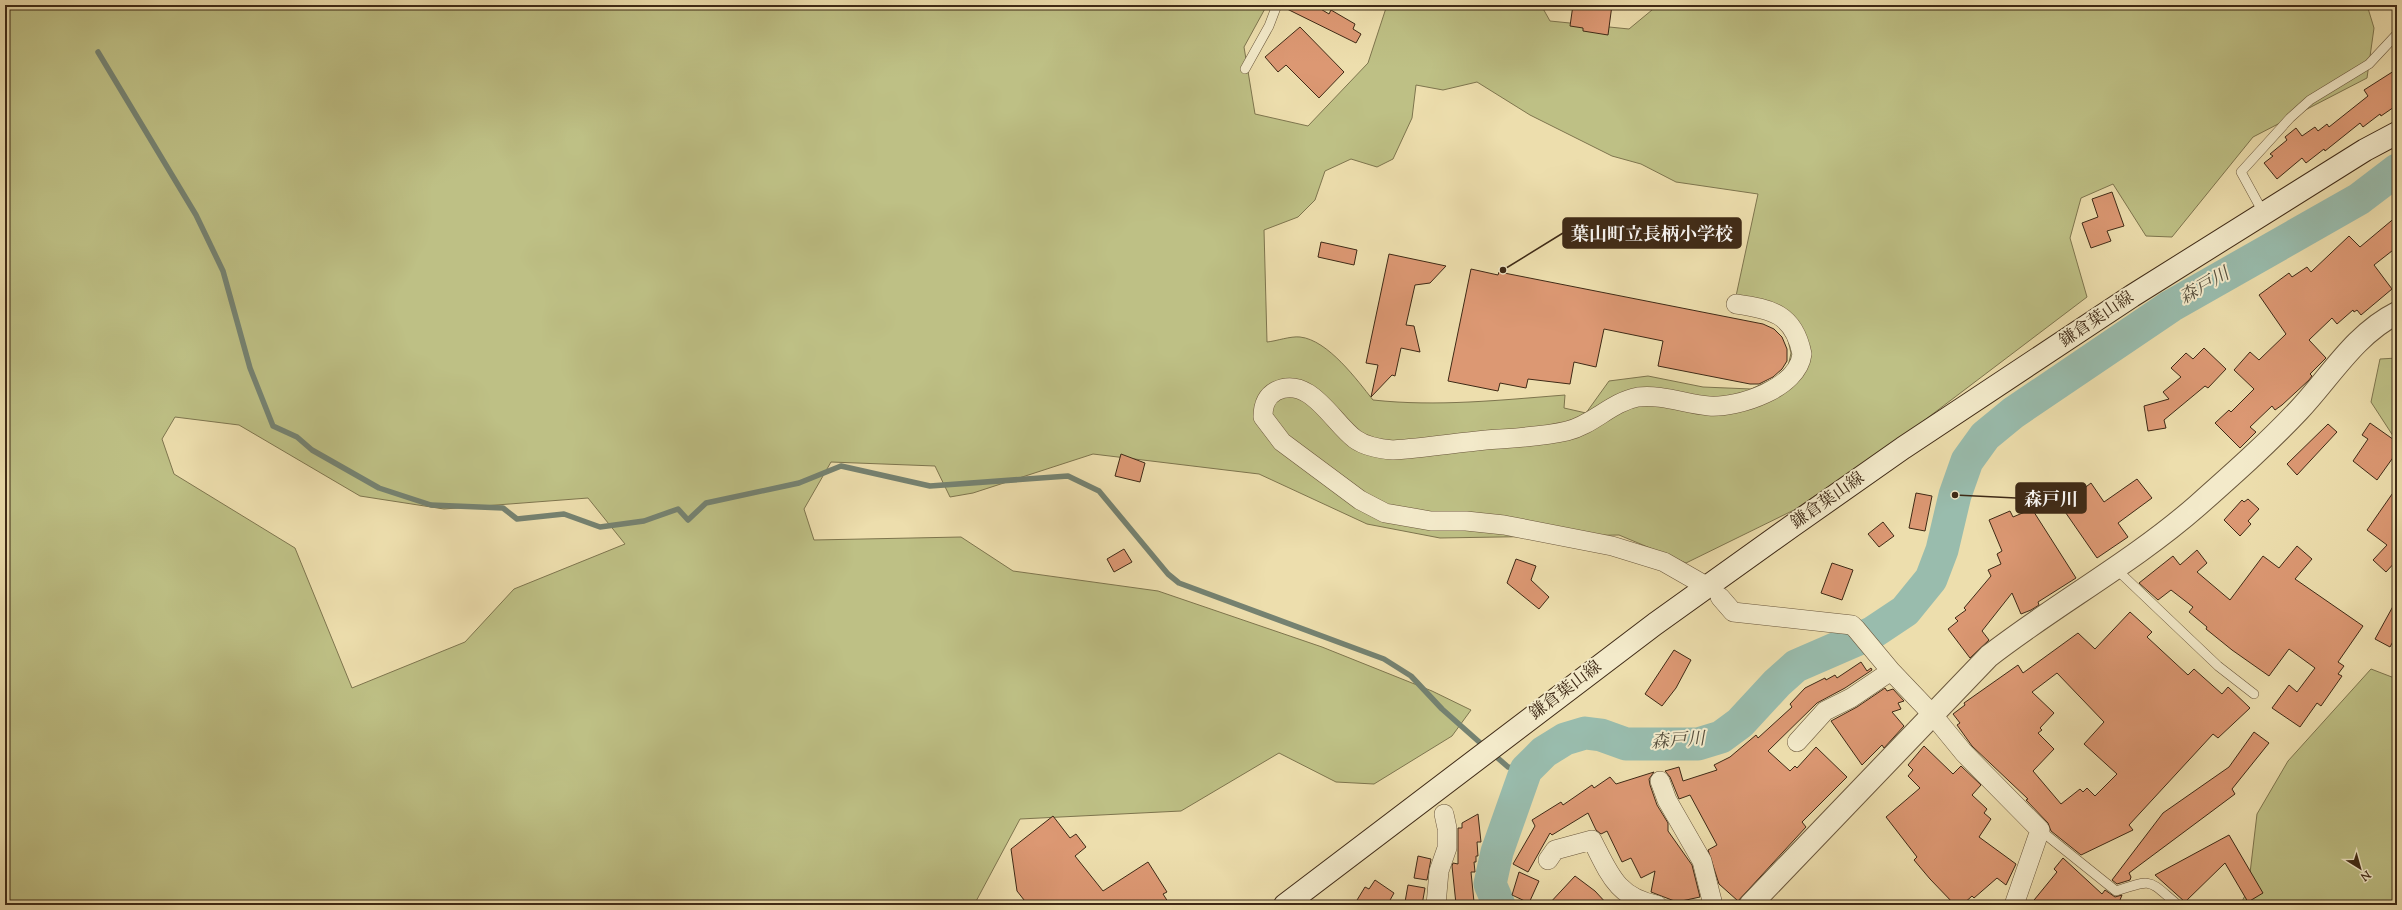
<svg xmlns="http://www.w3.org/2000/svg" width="2402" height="910" viewBox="0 0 2402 910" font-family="'Sorts Mill Goudy','Noto Serif JP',serif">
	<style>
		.green { fill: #bec085; stroke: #7e754e; fill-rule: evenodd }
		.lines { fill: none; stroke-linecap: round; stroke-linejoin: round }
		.stream { stroke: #758271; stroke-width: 5.5 }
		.river { stroke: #99bcad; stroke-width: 33 }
		.building { fill: #dc9873; stroke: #3f2a16; fill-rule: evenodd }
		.service-casing { stroke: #6a573c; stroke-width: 10 }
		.minor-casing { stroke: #6a573c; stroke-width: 20 }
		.tertiary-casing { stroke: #6a573c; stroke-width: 24 }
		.secondary-casing { stroke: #3f2a16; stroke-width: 24 }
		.service { stroke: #f3eaca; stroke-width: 9 }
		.minor { stroke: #f3eaca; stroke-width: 19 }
		.tertiary { stroke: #f3eaca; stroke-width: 22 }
		.secondary { stroke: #f3eaca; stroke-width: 22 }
		.labels { text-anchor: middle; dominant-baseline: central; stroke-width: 4; stroke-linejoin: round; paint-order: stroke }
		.street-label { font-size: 17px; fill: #3f2a16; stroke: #f3eaca }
		.water-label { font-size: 18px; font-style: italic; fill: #564e3c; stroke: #f3eaca }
		.leader { fill: none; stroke: #3f2a16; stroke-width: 1.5 }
		.callout-dot { fill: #3f2a16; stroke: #f3eaca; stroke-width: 1.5 }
		.callout { fill: #3f2a16; stroke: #3f2a16; stroke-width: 1.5 }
		.callout-label { font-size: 18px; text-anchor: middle; font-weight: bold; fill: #fff }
	</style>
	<rect width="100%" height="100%" fill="#eddead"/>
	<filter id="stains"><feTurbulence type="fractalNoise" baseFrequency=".005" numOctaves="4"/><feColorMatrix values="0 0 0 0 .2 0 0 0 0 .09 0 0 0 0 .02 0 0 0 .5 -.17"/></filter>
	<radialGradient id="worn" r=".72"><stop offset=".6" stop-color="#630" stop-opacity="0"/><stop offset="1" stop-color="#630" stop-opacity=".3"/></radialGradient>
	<path class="green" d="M 5,5 L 1267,5 L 1244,47 L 1255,114 L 1308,126 L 1368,63 L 1387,5 L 1541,5 L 1550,21 L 1629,29 L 1658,5 L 2367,5 L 2374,28 L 2367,78 L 2253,137 L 2172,237 L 2146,236 L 2113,184 L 2081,198 L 2070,238 L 2087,297 L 1901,438 L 1794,510 L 1686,563 L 1619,535 L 1440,538 L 1367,524 L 1259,474 L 1093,454 L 973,493 L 950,497 L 935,466 L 831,462 L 804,509 L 814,540 L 961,537 L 1013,571 L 1158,591 L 1322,647 L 1432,691 L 1471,710 L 1452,736 L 1374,784 L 1336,782 L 1279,753 L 1181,811 L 1020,819 L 974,905 L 5,905 ZM 1477,82 L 1530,115 L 1612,156 L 1641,164 L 1676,182 L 1758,194 L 1733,310 L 1770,320 L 1786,332 L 1791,353 L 1788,367 L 1775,378 L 1751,389 L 1703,387 L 1648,376 L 1609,381 L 1586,413 L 1564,408 L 1565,395 C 1501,400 1437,407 1373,400 C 1357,380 1328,340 1300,337 C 1290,336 1277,341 1267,342 L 1264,230 L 1298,217 L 1315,200 L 1325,171 L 1351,159 L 1377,167 L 1393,159 L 1412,118 L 1416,85 L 1443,90 ZM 175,417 L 239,425 L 360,496 L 444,509 L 588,498 L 625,544 L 514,589 L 465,642 L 352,688 L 295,548 L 174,474 L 162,439 Z
		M 2397,358 L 2397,442 L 2371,402 L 2380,359 Z
		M 2371,669 L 2397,679 L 2397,905 L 2240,905 L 2248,890 L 2257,814 L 2288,761 Z"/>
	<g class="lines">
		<path class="stream" d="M 98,52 L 196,215 L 223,271 L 250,368 L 273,426 L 297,437 L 312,450 L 379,488 L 431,505 L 503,508 L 517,519 L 564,514 L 600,527 L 644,521 L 678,509 L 688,520 L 706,503 L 799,483 L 841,466 L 930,486 L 1068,476 L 1099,491 L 1168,574 L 1179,583 L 1384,659 L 1411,676 L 1442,709 L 1486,748
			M 1492,753 L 1508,767 L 1526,770"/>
		<path class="river" d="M 1499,905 L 1490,884 L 1497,852 L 1526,770 L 1544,752 L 1565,739 L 1585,733 L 1601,735 L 1626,744 L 1698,744 L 1721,737 L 1740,723 L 1777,683 L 1796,666 L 1872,633 L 1905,611 L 1931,579 L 1942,550 L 1955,495 L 1967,461 L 1985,436 L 2013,413 L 2171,306 L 2359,199 L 2397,170"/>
	</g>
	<path class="building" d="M 1283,5 L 1314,5 L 1329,14 L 1331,10 L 1355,24 L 1353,29 L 1361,34 L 1356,43 L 1283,7 Z
		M 1573,5 L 1612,5 L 1608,35 L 1583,31 L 1583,28 L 1570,26 Z
		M 1300,27 L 1344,72 L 1319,98 L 1286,65 L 1278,72 L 1265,57 Z
		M 2397,69 L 2397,105 L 2381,116 L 2380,114 L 2363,127 L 2360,123 L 2325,151 L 2324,149 L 2306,163 L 2302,158 L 2277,179 L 2264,163 L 2273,156 L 2270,154 L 2287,140 L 2285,137 L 2296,128 L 2302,136 L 2315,127 L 2318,131 L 2327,124 L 2329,127 L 2368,96 L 2364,90 Z
		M 2112,192 L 2124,226 L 2107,231 L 2111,241 L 2091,248 L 2082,223 L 2098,217 L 2092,199 Z
		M 2397,216 L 2397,247 L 2374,265 L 2392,289 L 2361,315 L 2357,310 L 2354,312 L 2353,310 L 2337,324 L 2332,318 L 2309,340 L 2326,358 L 2310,374 L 2312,376 L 2309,380 L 2282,405 L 2275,410 L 2272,406 L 2250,427 L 2256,432 L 2240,448 L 2215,423 L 2229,410 L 2231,412 L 2254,389 L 2234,370 L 2250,352 L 2259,360 L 2286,334 L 2259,295 L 2289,273 L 2292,277 L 2307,267 L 2311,272 L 2349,236 L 2360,247 Z
		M 1321,242 L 1357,250 L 1354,265 L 1318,257 Z
		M 1389,254 L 1446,266 L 1430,283 L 1415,285 L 1406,325 L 1414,326 L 1420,352 L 1401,348 L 1395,376 L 1392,375 L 1371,397 L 1378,365 L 1366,363 Z
		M 1471,269 L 1498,275 L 1499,272 L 1763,324 L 1774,329 L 1782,337 L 1787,349 L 1787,361 L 1782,369 L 1773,377 L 1759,384 L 1750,384 L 1658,366 L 1663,341 L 1604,329 L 1596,367 L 1574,362 L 1570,384 L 1528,379 L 1526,388 L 1500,383 L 1498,391 L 1448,381 Z
		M 2204,348 L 2226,369 L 2208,388 L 2205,386 L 2164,420 L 2166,428 L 2148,431 L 2144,406 L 2169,399 L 2163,392 L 2181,377 L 2171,368 L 2186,353 L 2193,359 Z
		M 2370,423 L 2397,442 L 2397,452 L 2377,480 L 2353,461 L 2368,439 L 2362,435 Z
		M 2328,424 L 2337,432 L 2297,475 L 2287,464 Z
		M 1121,454 L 1145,463 L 1140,482 L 1115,476 Z
		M 2137,479 L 2152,498 L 2118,523 L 2128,537 L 2097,558 L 2061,506 L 2091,483 L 2104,502 Z
		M 2397,487 L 2397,560 L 2386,572 L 2373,560 L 2387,545 L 2367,530 Z
		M 1916,493 L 1932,496 L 1925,531 L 1909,528 Z
		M 2248,499 L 2259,509 L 2248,521 L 2251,524 L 2240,536 L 2224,520 L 2242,500 L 2244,502 Z
		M 2032,509 L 2076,578 L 2038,602 L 2039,605 L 2031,610 L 2021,614 L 2012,593 L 1982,631 L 1989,640 L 1970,658 L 1948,629 L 1958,621 L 1955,618 L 1966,610 L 1964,608 L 1991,576 L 1988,570 L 2001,564 L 1997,554 L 2002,551 L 1989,520 L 2010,511 L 2013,517 Z
		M 1883,522 L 1894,536 L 1879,547 L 1868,534 Z
		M 2297,546 L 2312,559 L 2295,579 L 2363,626 L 2338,662 L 2344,666 L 2338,674 L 2342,676 L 2321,706 L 2317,703 L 2300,727 L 2272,708 L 2289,685 L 2297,692 L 2315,668 L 2289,649 L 2269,676 L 2232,650 L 2206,629 L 2207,627 L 2189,612 L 2193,607 L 2171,590 L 2158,600 L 2139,583 L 2173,556 L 2180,565 L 2197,550 L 2207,563 L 2197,572 L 2230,600 L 2263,556 L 2279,568 Z
		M 1124,549 L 1132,562 L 1114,572 L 1107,559 Z
		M 1516,559 L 1536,566 L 1531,580 L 1549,597 L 1539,609 L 1507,583 Z
		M 1832,563 L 1853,570 L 1842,600 L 1821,593 Z
		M 2397,599 L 2397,634 L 2390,647 L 2375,639 Z
		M 2130,612 L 2152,632 L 2147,637 L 2188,675 L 2194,669 L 2222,694 L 2228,687 L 2250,708 L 2218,738 L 2213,734 L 2129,825 L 2133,830 L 2081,855 L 2051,831 L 2048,823 L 2026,800 L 2028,799 L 1972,746 L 1957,725 L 1960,723 L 1953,714 L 1965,705 L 1964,703 L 2018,665 L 2023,673 L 2078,633 L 2095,649 ZM 2057,673 L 2104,722 L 2084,744 L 2117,774 L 2095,796 L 2087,788 L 2083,792 L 2080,789 L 2061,804 L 2033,771 L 2054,749 L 2038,733 L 2042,730 L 2040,728 L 2054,713 L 2032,692 Z
		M 1674,650 L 1691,660 L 1676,688 L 1662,706 L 1645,694 Z
		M 1861,662 L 1867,671 L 1871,668 L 1872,670 L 1845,688 L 1817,703 L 1768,751 L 1790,771 L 1795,766 L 1797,768 L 1816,747 L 1847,777 L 1802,822 L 1806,827 L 1738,901 L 1719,884 L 1708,850 L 1717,845 L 1690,795 L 1679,799 L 1670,777 L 1665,771 L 1679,767 L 1683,781 L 1717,770 L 1714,765 L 1730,757 L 1756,735 L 1758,738 L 1792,707 L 1790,704 L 1805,688 L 1825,678 L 1826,680 L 1835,675 L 1837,678 Z
		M 1885,688 L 1887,691 L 1893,689 L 1904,701 L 1898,703 L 1901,709 L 1892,712 L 1904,726 L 1884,748 L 1882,745 L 1862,765 L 1831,721 L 1857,707 Z
		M 2254,732 L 2269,743 L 2232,789 L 2235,794 L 2129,873 L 2131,877 L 2130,880 L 2117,884 L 2112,880 L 2163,813 L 2229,767 Z
		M 1924,746 L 1953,774 L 1961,766 L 1981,785 L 1972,795 L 1987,809 L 1984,813 L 1991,819 L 1979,837 L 2016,864 L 2006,885 L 1997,878 L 1974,898 L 1972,896 L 1962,905 L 1955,905 L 1930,879 L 1914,860 L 1917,857 L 1886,817 L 1920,788 L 1908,776 L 1913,770 L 1908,765 Z
		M 1654,772 L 1649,779 L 1650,785 L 1657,805 L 1668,823 L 1668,831 L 1692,865 L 1700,897 L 1677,902 L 1651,892 L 1655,871 L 1641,878 L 1631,858 L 1622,862 L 1607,831 L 1601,834 L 1596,830 L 1588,813 L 1552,835 L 1550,833 L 1528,872 L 1513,864 L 1535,826 L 1532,820 L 1561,802 L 1563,805 L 1592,785 L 1594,788 L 1610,777 L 1616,784 Z
		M 1478,814 L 1481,842 L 1477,842 L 1478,856 L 1476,856 L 1476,862 L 1474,862 L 1475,872 L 1471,872 L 1474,902 L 1456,904 L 1452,866 L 1453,863 L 1458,864 L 1458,828 L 1462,828 L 1462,823 Z
		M 1053,816 L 1070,838 L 1076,834 L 1086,847 L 1075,856 L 1103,891 L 1148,862 L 1167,892 L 1163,894 L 1170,905 L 1028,905 L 1017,891 L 1011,849 Z
		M 2229,835 L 2263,893 L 2248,902 L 2225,863 L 2185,902 L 2155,875 Z
		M 1418,856 L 1431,859 L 1427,880 L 1414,878 Z
		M 2063,858 L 2102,894 L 2105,890 L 2115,897 L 2122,895 L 2118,905 L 2030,905 L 2057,872 L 2054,869 Z
		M 1519,872 L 1539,881 L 1529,903 L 1512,895 Z
		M 1575,876 L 1595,891 L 1608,905 L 1548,905 Z
		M 1375,880 L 1394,893 L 1389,902 L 1394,905 L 1354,905 L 1365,887 L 1369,889 Z
		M 1408,885 L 1425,888 L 1422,905 L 1405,902 Z"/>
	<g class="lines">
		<defs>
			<path id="service" d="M 1245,69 L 1269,26 L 1277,5
				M 2264,214 L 2241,172 L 2290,118 L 2310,100 L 2369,64 L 2397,34
				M 2115,568 L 2218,666 L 2254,694
				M 2040,830 L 2116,891 C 2154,878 2148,880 2178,905"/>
			<path id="minor" d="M 1706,586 L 1664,562 L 1612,546 L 1504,525 L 1466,521 L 1431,521 L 1385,513 L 1360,500 L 1282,442 L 1263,417 C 1263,407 1265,397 1276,391 C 1310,375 1332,422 1355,439 C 1366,447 1380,449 1393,450 C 1424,448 1455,443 1486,440 C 1513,438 1541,437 1567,431 C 1593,425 1611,402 1638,397 C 1661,394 1686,404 1709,406 C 1739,408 1798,388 1802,354 C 1794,314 1772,309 1736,304
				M 1720,597 L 1733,612 L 1852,625 L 1856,629 L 1891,671 L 1932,714 L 1964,753 L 2040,830 L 2014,905
				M 1797,742 L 1825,711 L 1851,698 L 1891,671
				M 1660,781 L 1667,800 L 1702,861 L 1713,905
				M 1548,860 L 1555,850 L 1592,840 C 1609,873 1617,898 1657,905
				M 1436,905 L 1439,871 L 1447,848 L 1447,828 L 1444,814"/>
			<path id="tertiary" d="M 1750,905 L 1989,656 C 2056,604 2133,562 2197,506 C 2232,475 2267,444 2299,410 C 2330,377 2355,334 2397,313"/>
			<path id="secondary" d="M 1285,905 L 1655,624 L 1792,526 L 1903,448 L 2132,296 L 2365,150 L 2397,133"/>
		</defs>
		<use href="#service" class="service-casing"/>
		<use href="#minor" class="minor-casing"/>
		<use href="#tertiary" class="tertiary-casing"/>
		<use href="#secondary" class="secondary-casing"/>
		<use href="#service" class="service"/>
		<use href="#minor" class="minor"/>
		<use href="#tertiary" class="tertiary"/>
		<use href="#secondary" class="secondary"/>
	</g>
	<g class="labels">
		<g class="street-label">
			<text transform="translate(2097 320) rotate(-34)">鎌倉葉山線</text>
			<text transform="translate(1828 501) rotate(-35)">鎌倉葉山線</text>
			<text transform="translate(1566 691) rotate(-37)">鎌倉葉山線</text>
		</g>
		<g class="water-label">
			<text transform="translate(2205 287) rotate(-30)">森戸川</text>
			<text transform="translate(1678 742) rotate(-4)">森戸川</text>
		</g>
	</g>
	<path class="leader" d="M1503 270L1563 233M1955 495L2016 498"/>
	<g class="callout-dot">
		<circle cx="1503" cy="270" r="4"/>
		<circle cx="1955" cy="495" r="4"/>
	</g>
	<g class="callout">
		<rect x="1563" y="218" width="178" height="30" rx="4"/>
		<rect x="2016" y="483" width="70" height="30" rx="4"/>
	</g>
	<g class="callout-label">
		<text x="1652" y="240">葉山町立長柄小学校</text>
		<text x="2051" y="505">森戸川</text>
	</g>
	<rect width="2402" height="910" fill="none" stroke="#eddead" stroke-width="20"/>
	<rect x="6" y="6" width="2390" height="898" fill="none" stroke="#3f2a16" stroke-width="2"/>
	<rect x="10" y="10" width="2382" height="890" fill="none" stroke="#3f2a16"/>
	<g transform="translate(2360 868) rotate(143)" stroke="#f3eaca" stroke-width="3" paint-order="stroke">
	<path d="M0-3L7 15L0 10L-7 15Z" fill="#3f2a16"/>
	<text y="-6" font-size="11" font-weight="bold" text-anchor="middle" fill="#3f2a16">N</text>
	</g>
	<rect width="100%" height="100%" filter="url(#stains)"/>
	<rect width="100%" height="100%" fill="url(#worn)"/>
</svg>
